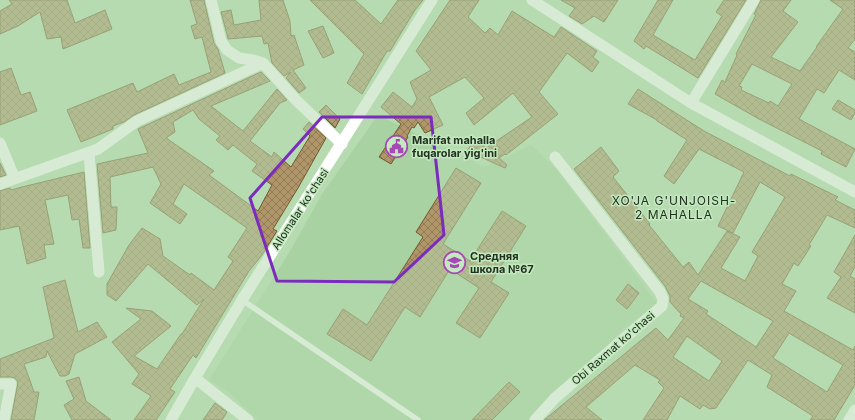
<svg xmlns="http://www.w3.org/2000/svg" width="855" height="420" viewBox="0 0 855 420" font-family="Inter,sans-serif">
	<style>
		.built { fill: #a8d2a2 }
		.building { fill: url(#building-cross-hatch); stroke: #725a2e; fill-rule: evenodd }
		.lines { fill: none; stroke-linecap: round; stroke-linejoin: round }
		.lane { stroke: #fff; stroke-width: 5.5 }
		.street { stroke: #fff; stroke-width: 11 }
		.marked { fill: none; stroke: #7b2cbf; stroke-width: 3; stroke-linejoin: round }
		.labels { text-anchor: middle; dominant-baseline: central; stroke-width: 3; stroke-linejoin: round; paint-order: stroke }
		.poi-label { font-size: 11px; font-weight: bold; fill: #223020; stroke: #c3e9be; text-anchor: start }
		.street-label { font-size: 11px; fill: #223020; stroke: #c3e9be }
		.neighbourhood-label { font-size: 12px; letter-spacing: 1px; fill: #223020; stroke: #c3e9be }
	</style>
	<defs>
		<pattern id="building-cross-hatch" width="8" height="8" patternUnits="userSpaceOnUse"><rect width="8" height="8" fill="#b09668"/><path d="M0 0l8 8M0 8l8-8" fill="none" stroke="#8f7b55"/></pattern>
	</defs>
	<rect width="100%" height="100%" fill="#b6dbb1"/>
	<path class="built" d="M 378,115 L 485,167 L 531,145 L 557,170 L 658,304 L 625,327 L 538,420 L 257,420 L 229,392 L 209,380 L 290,251 L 322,194 Z"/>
	<path class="building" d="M 9,0 L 67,0 L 75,23 L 105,10 L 112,29 L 63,49 L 61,37 L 47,39 L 40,12 L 18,26 L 0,34 L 0,11 L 12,4 Z
		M 190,0 L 204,0 L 214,43 L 218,49 L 225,73 L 134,115 L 124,122 L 113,126 L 113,129 L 81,142 L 67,110 L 133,83 L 137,92 L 174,74 L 179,85 L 211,72 L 202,37 L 195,39 L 191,26 L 197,24 Z
		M 259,0 L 283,0 L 290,21 L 291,36 L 294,35 L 304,65 L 293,70 L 306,88 L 299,93 L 286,78 L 291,72 L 284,76 L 272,63 L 268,43 L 264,44 L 262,36 L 228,39 L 228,38 L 221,12 L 231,10 L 234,25 L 261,20 Z
		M 310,0 L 355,0 L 381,24 L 398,0 L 423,0 L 415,10 L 390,51 L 387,51 L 362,94 L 347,83 L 364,54 Z
		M 450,0 L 479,0 L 468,17 L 485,33 L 490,28 L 498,35 L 512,11 L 554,37 L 561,27 L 597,51 L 593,57 L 599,62 L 592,72 L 567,53 L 539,92 L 558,114 L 506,155 L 505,154 L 499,158 L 507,165 L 505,168 L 467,151 L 475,139 L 486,148 L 532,117 L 513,93 L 474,125 L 466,113 L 484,98 L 465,77 L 429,97 L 443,125 L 425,133 L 418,122 L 414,128 L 412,127 L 407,136 L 408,137 L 391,164 L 379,157 L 401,124 L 381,107 L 393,92 L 412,107 L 417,99 L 410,82 L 431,70 L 416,51 Z
		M 561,0 L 618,0 L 604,22 L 594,16 L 582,24 L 569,16 L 575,8 Z
		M 658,0 L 673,0 L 653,35 L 695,60 L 722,16 L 716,12 L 724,0 L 746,0 L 698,78 L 646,46 L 644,49 L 634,41 Z
		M 761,0 L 791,0 L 783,11 L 798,22 L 771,57 L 800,71 L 817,47 L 816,47 L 843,9 L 830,0 L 855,0 L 855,39 L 848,48 L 855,52 L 855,80 L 839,70 L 824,93 L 817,89 L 799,119 L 855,149 L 846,167 L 821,154 L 822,151 L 759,119 L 715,94 L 722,80 L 725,82 L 737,55 L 736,54 L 756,15 L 754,14 ZM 752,64 L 792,84 L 778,106 L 770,101 L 769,103 L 741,90 L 742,87 L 739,86 Z
		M 323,26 L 334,53 L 323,58 L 308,31 Z
		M 11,68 L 21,95 L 30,92 L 37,111 L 0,125 L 0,72 Z
		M 261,72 L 270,81 L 211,106 L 243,131 L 277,89 L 287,100 L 280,103 L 250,141 L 272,157 L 274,152 L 291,167 L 310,136 L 303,129 L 309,122 L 326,138 L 298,188 L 273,229 L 277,231 L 262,255 L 249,271 L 196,358 L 193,355 L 170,389 L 175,392 L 156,420 L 134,420 L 151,396 L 132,384 L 139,374 L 112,342 L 141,319 L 126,308 L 152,311 L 171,326 L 134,356 L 157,369 L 181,334 L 182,334 L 204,299 L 197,305 L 148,264 L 116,301 L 107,295 L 107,284 L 129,245 L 142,228 L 160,239 L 163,256 L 190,275 L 191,273 L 214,290 L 233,261 L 228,257 L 247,228 L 184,184 L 173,204 L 187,214 L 180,224 L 150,203 L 161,184 L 153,167 L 110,177 L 111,207 L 117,207 L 116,230 L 103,233 L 97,164 L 148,153 L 138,129 ZM 193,110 L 199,119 L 220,136 L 216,140 L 228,150 L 233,145 L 257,164 L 252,171 L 272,185 L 258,211 L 209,175 L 214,171 L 166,138 L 175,132 L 173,122 Z
		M 638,89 L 704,131 L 790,176 L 791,174 L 838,197 L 835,200 L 855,210 L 855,228 L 827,215 L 809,245 L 811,246 L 798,266 L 794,263 L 782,284 L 796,291 L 784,311 L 853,350 L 855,346 L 855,385 L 834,420 L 810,420 L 813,416 L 767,387 L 772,375 L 748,360 L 716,408 L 710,409 L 703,405 L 700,409 L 680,396 L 667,420 L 643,420 L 664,388 L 658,382 L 660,380 L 635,365 L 586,407 L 602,420 L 544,420 L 656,328 L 668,340 L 684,318 L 680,316 L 681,314 L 670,302 L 670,296 L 665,286 L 574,169 L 601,147 L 619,171 L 613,177 L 650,224 L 649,225 L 683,267 L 689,262 L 698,275 L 727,231 L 740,237 L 721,268 L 745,281 L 758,256 L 752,252 L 785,197 L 760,182 L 733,233 L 718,226 L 744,172 L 699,149 L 674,184 L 664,176 L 687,140 L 657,121 L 657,120 L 628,104 ZM 701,281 L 773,321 L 756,347 L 706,314 L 708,311 L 688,299 ZM 789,333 L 843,365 L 827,392 L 773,358 ZM 687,336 L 722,361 L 709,381 L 673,357 Z
		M 838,100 L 855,110 L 855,113 L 851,120 L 832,109 Z
		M 326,105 L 340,119 L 335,128 L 319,112 Z
		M 0,163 L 6,175 L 0,177 Z
		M 456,168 L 481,183 L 443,244 L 470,261 L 502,211 L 526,226 L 491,282 L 509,293 L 480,338 L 456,323 L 479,288 L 450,269 L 420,317 L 405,307 L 371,361 L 327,334 L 343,309 L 367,325 L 423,237 L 416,232 Z
		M 84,172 L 90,248 L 83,248 L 79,219 L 72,220 L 68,195 L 45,200 L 54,244 L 44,245 L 46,258 L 27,264 L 19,226 L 0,230 L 0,191 L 10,188 L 11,190 L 22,187 Z
		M 855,235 L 855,267 L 850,276 L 855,279 L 855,313 L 827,298 L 841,277 L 834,272 Z
		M 65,280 L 78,332 L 97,322 L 107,337 L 75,354 L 69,374 L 65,376 L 60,376 L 47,351 L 46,357 L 24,364 L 34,392 L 39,392 L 34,420 L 11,420 L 18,382 L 15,378 L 11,377 L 0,377 L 0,359 L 54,338 L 43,287 Z
		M 628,284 L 639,293 L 627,309 L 616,300 Z
		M 79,377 L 86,401 L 111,420 L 72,420 L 64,405 L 74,399 L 66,381 Z
		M 509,382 L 520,392 L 492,420 L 472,420 Z
		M 215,403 L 227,412 L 222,420 L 203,420 Z"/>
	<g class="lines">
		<path class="lane" d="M 242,300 L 418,420"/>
		<path class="street" d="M 211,0 L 221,41 L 227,50 L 239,58 L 253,60 L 263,63
			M 532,0 L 691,103 L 855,192
			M 691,103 L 754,0
			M 0,143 L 15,179
			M 89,153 L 99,272
			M 0,184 L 98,149 L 137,121 L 263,63 L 296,100 L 342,144
			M 195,378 L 248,420
			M 0,384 L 11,384 L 4,420
			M 171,420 L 195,378 L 242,300 L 432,0
			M 535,420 L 555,398 L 662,306 L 663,299 L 660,292 L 555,157
			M 849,420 L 855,410"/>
	</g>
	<path d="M0 0H855V420H0ZM 322,117 L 431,117 L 444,235 L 394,282 L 277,281 L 250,198 Z" fill="#b6dbb1" fill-opacity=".55" fill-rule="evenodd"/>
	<path class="marked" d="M 322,117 L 431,117 L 444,235 L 394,282 L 277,281 L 250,198 Z"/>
	<defs>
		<symbol id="civic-ring" viewBox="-11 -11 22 22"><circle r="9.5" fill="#c3e9be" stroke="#a54ab4" stroke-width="1.5"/><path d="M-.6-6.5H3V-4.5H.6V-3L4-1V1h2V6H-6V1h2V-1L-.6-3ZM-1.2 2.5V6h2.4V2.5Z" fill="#a54ab4"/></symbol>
		<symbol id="school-ring" viewBox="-11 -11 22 22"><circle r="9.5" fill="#c3e9be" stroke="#a54ab4" stroke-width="1.5"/><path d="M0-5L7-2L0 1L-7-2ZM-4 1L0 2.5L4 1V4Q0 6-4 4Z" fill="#a54ab4"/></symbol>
	</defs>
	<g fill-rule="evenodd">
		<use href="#civic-ring" x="384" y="134" width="25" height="25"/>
		<use href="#school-ring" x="442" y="250" width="25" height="25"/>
	</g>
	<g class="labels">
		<g class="poi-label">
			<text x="412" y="140">Marifat mahalla<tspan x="412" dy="13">fuqarolar yig'ini</tspan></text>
			<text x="470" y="256">Средняя<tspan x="470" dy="13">школа №67</tspan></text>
		</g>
		<g class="street-label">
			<text transform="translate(300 209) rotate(-57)">Allomalar ko'chasi</text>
			<text transform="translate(613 348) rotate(-41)">Obi Raxmat ko'chasi</text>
		</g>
		<g class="neighbourhood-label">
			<text x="674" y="200">XO'JA G'UNJOISH-<tspan x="674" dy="14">2 MAHALLA</tspan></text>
		</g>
	</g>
</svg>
